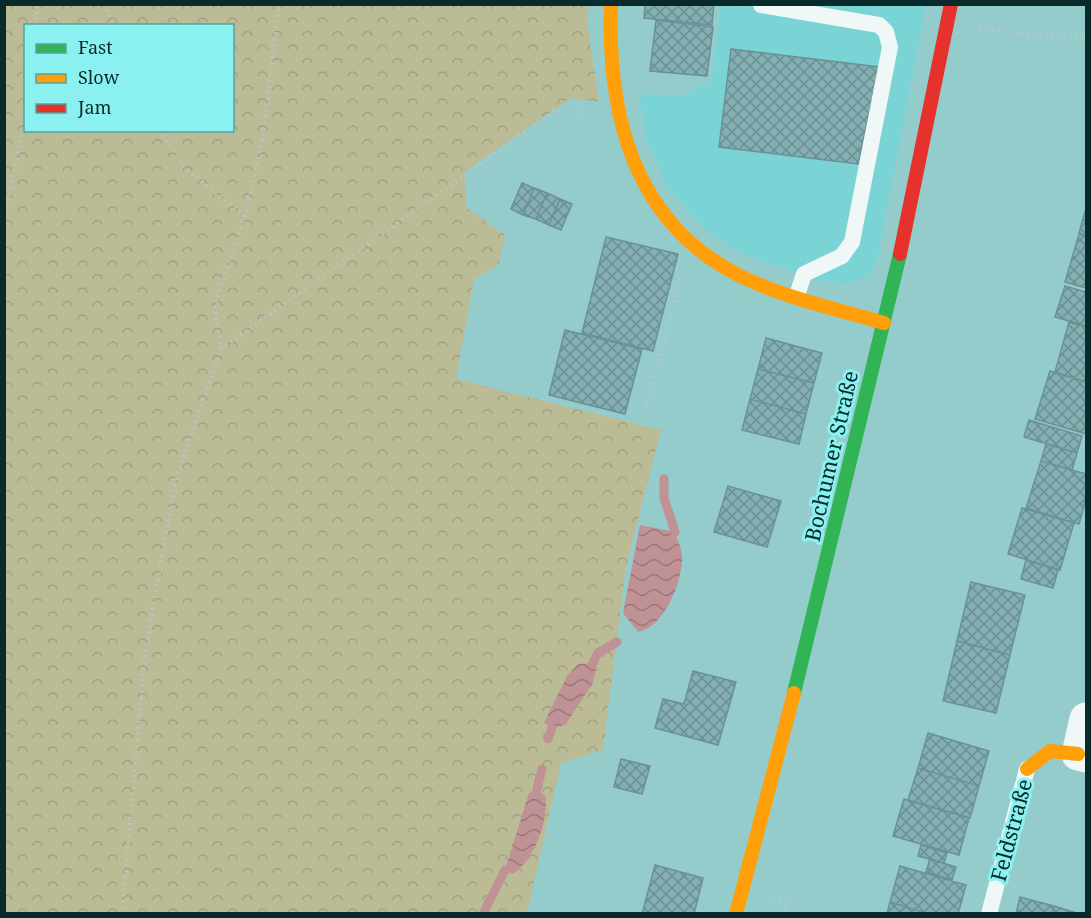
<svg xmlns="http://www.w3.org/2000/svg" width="1091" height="918" viewBox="0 0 1091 918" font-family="'Noto Serif',serif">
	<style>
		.built { fill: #7ad3d4 }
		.forest { fill: url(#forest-crowns); fill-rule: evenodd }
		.water { fill: url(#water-waves) }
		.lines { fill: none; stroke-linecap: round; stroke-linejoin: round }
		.stream { stroke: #c09195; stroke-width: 9 }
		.building { fill: url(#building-cross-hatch); stroke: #6a9194; stroke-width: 1.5 }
		.path { stroke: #b7c7c7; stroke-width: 4; stroke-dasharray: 1.5 4.5; stroke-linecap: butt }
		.lane { stroke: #eff7f7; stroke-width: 16 }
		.street { stroke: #eff7f7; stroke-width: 33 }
		.fast { stroke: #30b455; stroke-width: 14 }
		.slow { stroke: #ff9f0a; stroke-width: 14 }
		.jam { stroke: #e5322d; stroke-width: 14 }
		.labels { text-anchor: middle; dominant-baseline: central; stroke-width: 6; stroke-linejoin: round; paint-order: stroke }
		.street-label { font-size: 21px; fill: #082a2a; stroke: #8bf0f0 }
	</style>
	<defs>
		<pattern id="forest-crowns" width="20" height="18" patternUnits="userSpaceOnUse" patternTransform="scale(1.5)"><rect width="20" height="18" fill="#bbbb96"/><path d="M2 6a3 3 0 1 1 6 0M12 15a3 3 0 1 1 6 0" fill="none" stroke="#9fa181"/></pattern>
		<pattern id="water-waves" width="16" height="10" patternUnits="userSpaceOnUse" patternTransform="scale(1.5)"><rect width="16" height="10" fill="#c09195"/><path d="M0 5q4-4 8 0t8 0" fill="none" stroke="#9a777a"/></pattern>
		<pattern id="building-cross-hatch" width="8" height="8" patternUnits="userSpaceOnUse" patternTransform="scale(1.5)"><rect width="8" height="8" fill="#83afb3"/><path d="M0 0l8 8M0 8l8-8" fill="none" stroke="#698f92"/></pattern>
	</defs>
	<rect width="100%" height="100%" fill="#94cccc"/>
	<path class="built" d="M 750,4 L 926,5 L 877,259 L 869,276 L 847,284 L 820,281 L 743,254 L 708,232 L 668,188 L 646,137 L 639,94 L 684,96 L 712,80 L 721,5 L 749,8 Z"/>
	<path class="forest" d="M 5,5 L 589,5 L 587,21 L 599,102 L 571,98 L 464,172 L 467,208 L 505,235 L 499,264 L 474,279 L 456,379 L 661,430 L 626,567 L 603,750 L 561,763 L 527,913 L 5,914 ZM 26,26 L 232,26 L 232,130 L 26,130 Z"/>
	<path class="water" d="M 640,525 L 675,532 C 677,539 681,547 682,555 C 683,580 666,626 638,632 L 623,613 Z
		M 593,663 L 596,668 L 593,683 L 565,725 L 552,728 L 544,723 L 567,676 L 578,664 Z
		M 537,789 L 546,797 C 547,824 535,858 513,874 L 505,870 L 529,793 Z"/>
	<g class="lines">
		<path class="stream" d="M 664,479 L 664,498 L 675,532
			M 593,663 L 598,653 L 617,642
			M 548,739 L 552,728
			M 537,789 L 542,769
			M 483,914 L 505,870"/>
	</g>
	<path class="building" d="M 645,4 L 714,4 L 712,25 L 644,18 Z
		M 656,20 L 713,27 L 707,76 L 650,71 Z
		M 731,49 L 879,67 L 858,164 L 719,147 Z
		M 522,183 L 534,188 L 523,215 L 511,209 Z
		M 534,188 L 547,193 L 536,219 L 523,215 Z
		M 547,193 L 560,199 L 549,225 L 536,219 Z
		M 560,199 L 572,204 L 561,230 L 549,225 Z
		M 1086,208 L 1086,236 L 1079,233 Z
		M 1079,234 L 1086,236 L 1086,288 L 1065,282 Z
		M 606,237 L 678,254 L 653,351 L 582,333 Z
		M 1065,286 L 1086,292 L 1086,326 L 1055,317 Z
		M 1069,322 L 1086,327 L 1086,382 L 1055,372 Z
		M 565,330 L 642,349 L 625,414 L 549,395 Z
		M 766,338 L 822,353 L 814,383 L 758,369 Z
		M 758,369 L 814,383 L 806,414 L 750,399 Z
		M 1050,371 L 1086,382 L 1086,434 L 1035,419 Z
		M 750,399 L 806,414 L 799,444 L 742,430 Z
		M 1029,420 L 1082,436 L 1077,453 L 1024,437 Z
		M 1046,444 L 1077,453 L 1072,470 L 1041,461 Z
		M 1041,461 L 1086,474 L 1086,499 L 1079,524 L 1026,508 Z
		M 728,486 L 781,501 L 767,547 L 714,532 Z
		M 1022,508 L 1074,523 L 1060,570 L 1008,554 Z
		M 1026,560 L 1058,570 L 1053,588 L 1021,579 Z
		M 971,582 L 1025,595 L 1010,655 L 957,641 Z
		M 957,641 L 1010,655 L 996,713 L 943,701 Z
		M 693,671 L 736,682 L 718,745 L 655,728 L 663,699 L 684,704 Z
		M 928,733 L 989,751 L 979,786 L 918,768 Z
		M 621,759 L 650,766 L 642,794 L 614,787 Z
		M 918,768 L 979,786 L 970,818 L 908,800 Z
		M 904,799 L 969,818 L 959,855 L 893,836 Z
		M 921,845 L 947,853 L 944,863 L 918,856 Z
		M 930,859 L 956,867 L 952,880 L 926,872 Z
		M 655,865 L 703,878 L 694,914 L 642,914 Z
		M 900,866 L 966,885 L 958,914 L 929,914 L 890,902 Z
		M 1020,897 L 1054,906 L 1052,914 L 1016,914 Z
		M 890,902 L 929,914 L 887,914 Z
		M 1054,906 L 1080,914 L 1052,914 Z"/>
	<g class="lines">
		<path class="path" d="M 105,4 L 113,26
			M 36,26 L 37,4
			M 980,29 L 1086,39
			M 161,130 L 184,167 L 245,216
			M 4,218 L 26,116
			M 221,349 L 554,111 L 585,112
			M 646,407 L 681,277
			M 773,901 L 786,904 L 784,914
			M 122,914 L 145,654 L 174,486 L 221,349 L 214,306 L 245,216 L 263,137 L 279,4"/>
		<path class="lane" d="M 761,5 L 879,25 L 886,32 L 890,47 L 852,242 L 842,256 L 804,274 L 797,295
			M 989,914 L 1027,769"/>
		<path class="street" d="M 1086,719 L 1078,754 L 1086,756"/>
		<path class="fast" d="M 794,693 L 900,254"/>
		<path class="slow" d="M 611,4 C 607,115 633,222 740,276 C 785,298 836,309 884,323
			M 1027,769 L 1050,751 L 1078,754
			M 736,914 L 794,693"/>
		<path class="jam" d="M 900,254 L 951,4"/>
	</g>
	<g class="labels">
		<g class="street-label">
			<text transform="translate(831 456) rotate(-77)">Bochumer Straße</text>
			<text transform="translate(1011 830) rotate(-75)">Feldstraße</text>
		</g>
	</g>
	<rect width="1091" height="918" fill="none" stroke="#082a2a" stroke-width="12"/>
	<rect x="24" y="24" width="210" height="108" fill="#8bf0f0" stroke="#57a1a1" stroke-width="1.5"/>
	<rect x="36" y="44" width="30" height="9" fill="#30b455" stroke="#57a1a1" stroke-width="1.5"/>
	<text x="78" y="54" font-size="18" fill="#082a2a">Fast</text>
	<rect x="36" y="74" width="30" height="9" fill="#ff9f0a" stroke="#57a1a1" stroke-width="1.5"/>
	<text x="78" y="84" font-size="18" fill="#082a2a">Slow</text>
	<rect x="36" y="104" width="30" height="9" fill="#e5322d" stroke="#57a1a1" stroke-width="1.5"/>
	<text x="78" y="114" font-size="18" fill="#082a2a">Jam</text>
</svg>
